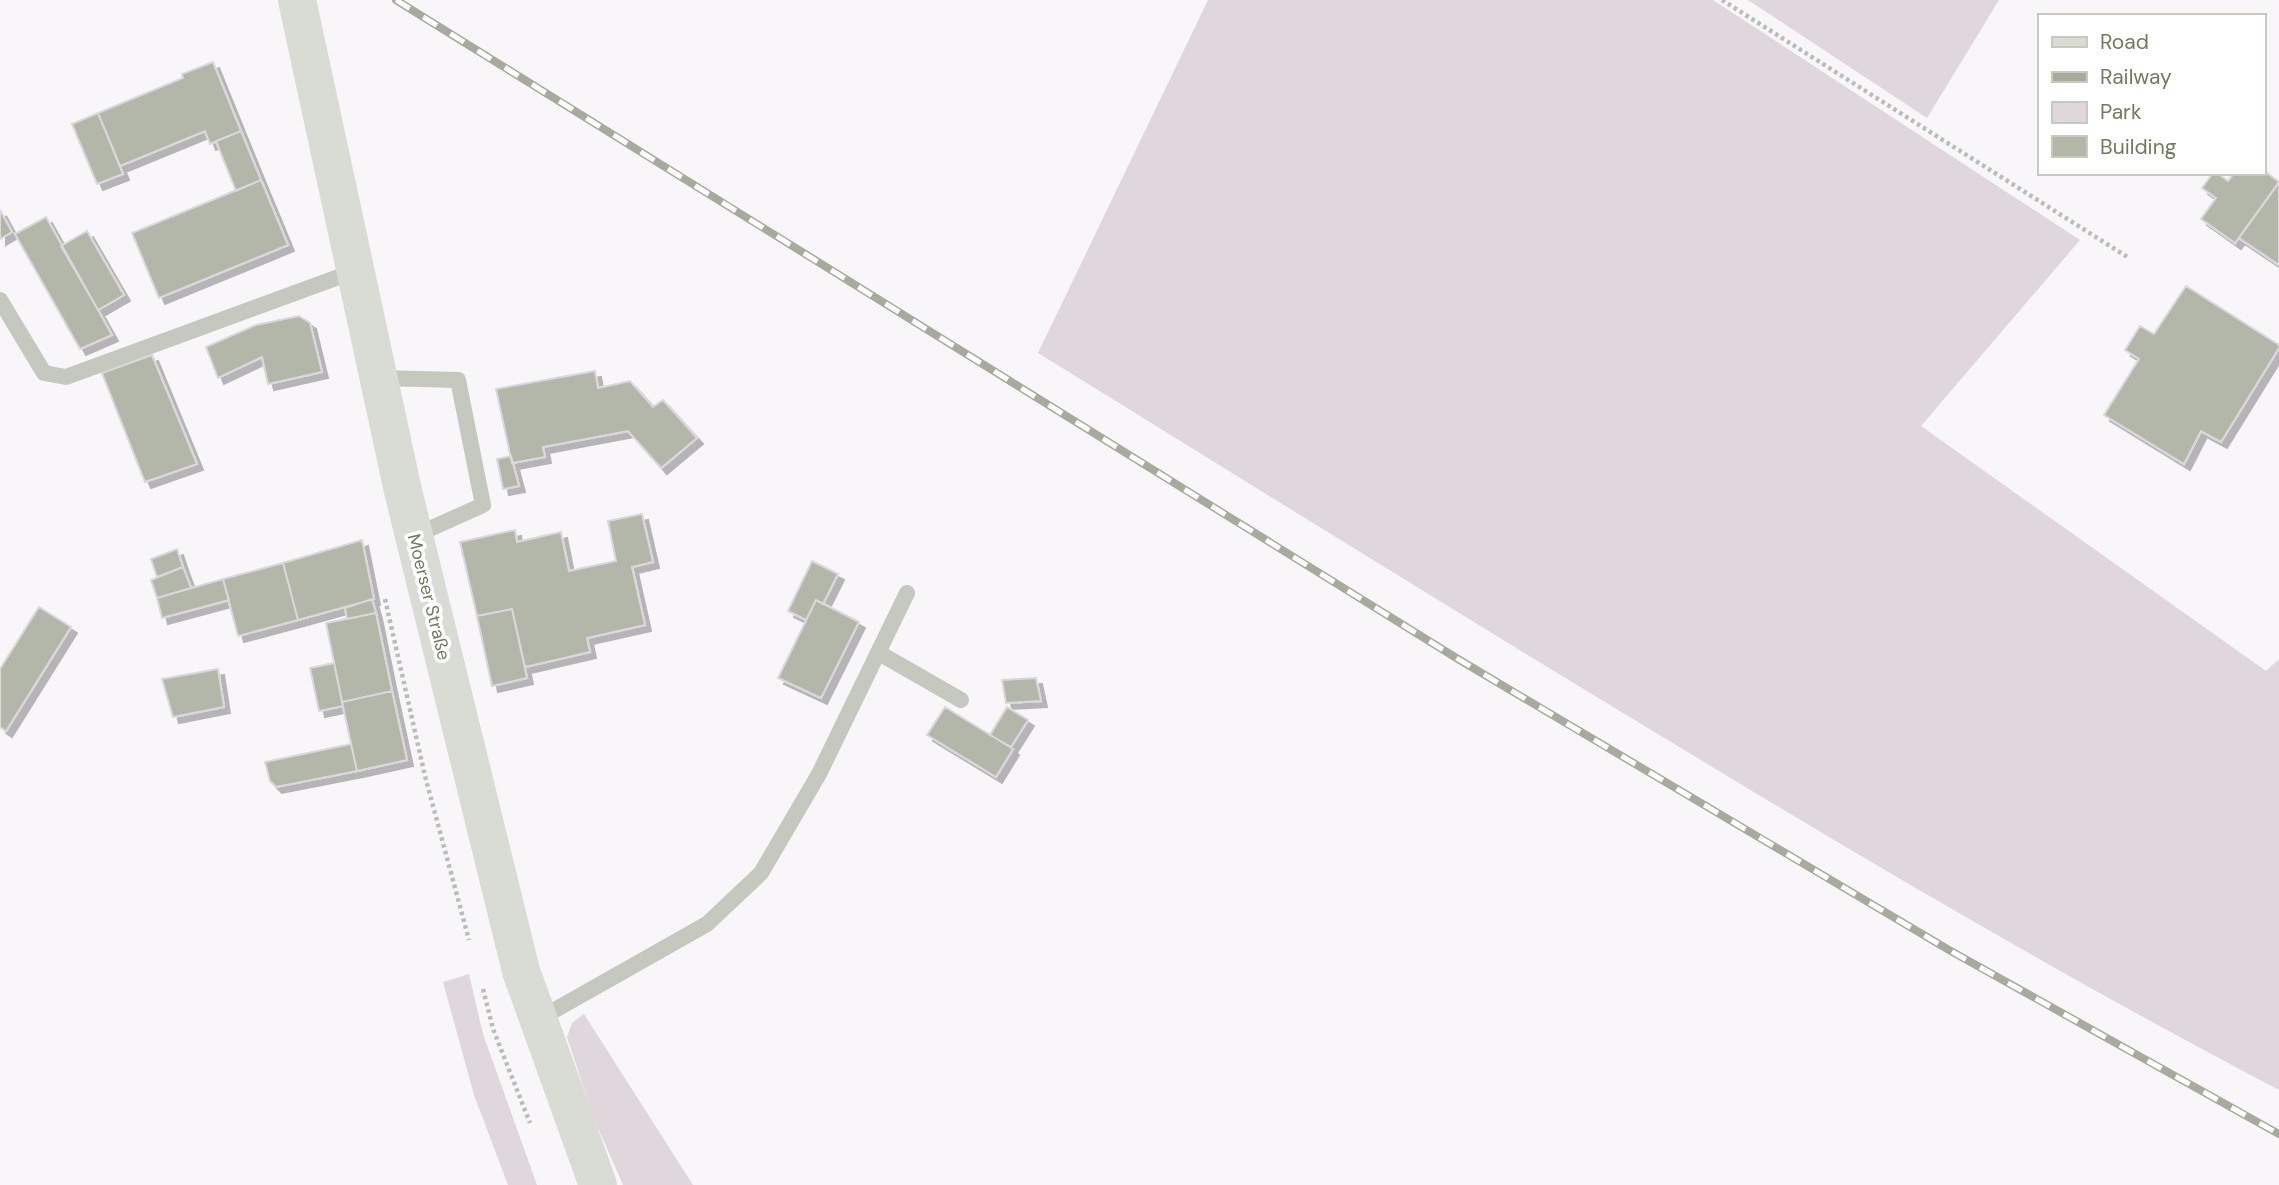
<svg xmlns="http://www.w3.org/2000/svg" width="2279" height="1185" viewBox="0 0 2279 1185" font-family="'DM Sans',sans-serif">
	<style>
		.green { fill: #dfd7db }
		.building { fill: #b2b7a9; stroke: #dad8da; stroke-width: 2; filter: url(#shadow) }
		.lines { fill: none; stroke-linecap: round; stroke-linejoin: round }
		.path { stroke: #babdb6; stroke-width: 4.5; stroke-dasharray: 3.5 3.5; stroke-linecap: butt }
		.service { stroke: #c4c8bf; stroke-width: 16 }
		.secondary { stroke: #d9dcd5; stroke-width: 38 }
		.rail-casing { stroke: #a6ab9d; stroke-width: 8 }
		.rail { stroke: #fff; stroke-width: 5; stroke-dasharray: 16; stroke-linecap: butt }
		.labels { text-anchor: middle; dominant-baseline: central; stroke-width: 7; stroke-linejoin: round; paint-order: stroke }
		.street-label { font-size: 18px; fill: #707a60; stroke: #fff }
	</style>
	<defs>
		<filter id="shadow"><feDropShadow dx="6" dy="6" stdDeviation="0" flood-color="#0004"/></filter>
	</defs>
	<rect width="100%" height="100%" fill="#f8f6f9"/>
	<path class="green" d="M 1208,0 L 1713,0 L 2080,240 L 1921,426 L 2266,671 L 2279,659 L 2279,1090 C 2075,983 1877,867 1681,748 C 1465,618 1252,485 1038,353 Z
		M 1748,0 L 1999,0 L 1927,118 Z
		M 469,974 L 483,1034 L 537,1185 L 508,1185 L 474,1095 L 443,982 Z
		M 584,1014 L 693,1185 L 623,1185 L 594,1119 L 567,1037 L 572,1023 Z"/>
	<path class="building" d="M 213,62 L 241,131 L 210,144 L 205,131 L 120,166 L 98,113 L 183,78 L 182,74 Z
		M 98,113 L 123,174 L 97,184 L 72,124 Z
		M 241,131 L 261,180 L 236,191 L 216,141 Z
		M 2263,170 L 2279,182 L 2235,243 L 2201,219 L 2216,198 L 2202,188 L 2213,173 L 2217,173 L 2228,181 L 2234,173 L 2263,173 Z
		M 261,180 L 288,245 L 159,298 L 132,233 Z
		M 2278,184 L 2279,184 L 2279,265 L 2239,238 Z
		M 0,210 L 12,232 L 0,239 Z
		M 46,217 L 112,335 L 80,349 L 15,234 Z
		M 87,231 L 124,295 L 98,310 L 61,246 Z
		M 2186,286 L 2279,345 L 2279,348 L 2221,442 L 2201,431 L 2184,464 L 2104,415 L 2139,359 L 2125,350 L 2140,326 L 2154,334 Z
		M 299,316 L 310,323 L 322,372 L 268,384 L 262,357 L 218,378 L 206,347 L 256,325 Z
		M 152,355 L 197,464 L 145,482 L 102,373 Z
		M 595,371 L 598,388 L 630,381 L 653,407 L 663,400 L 697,438 L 661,468 L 628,431 L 543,447 L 545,457 L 512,463 L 496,389 Z
		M 511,456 L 519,486 L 503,489 L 497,459 Z
		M 642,514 L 653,562 L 632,567 L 645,625 L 587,638 L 590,652 L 525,667 L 512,609 L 477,616 L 460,542 L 515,530 L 517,542 L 561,532 L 569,571 L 616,561 L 608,521 Z
		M 362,540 L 374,599 L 298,620 L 283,563 Z
		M 177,549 L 183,567 L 157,577 L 151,559 Z
		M 812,561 L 838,574 L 823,604 L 816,600 L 806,620 L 788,611 Z
		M 283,563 L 298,620 L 238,636 L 223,579 Z
		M 183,567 L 191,588 L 157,598 L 151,580 Z
		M 223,579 L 229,600 L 162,618 L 157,598 Z
		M 372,599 L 376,613 L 347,619 L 345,608 Z
		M 816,600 L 859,622 L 821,698 L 778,678 Z
		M 39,607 L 71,627 L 6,731 L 0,727 L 0,669 Z
		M 512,609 L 527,678 L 492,686 L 477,616 Z
		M 376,613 L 392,691 L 342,702 L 326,623 Z
		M 334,663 L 343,706 L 319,711 L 310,668 Z
		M 218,669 L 224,707 L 173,717 L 162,679 Z
		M 1036,678 L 1041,701 L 1006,703 L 1002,680 Z
		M 392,691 L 407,760 L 357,771 L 342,702 Z
		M 945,707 L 1013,749 L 996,777 L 927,735 Z
		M 1007,707 L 1028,720 L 1011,747 L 990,735 Z
		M 351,744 L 357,771 L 276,787 L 270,781 L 265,762 Z"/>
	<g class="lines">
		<path class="path" d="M 1722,0 L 2129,258
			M 385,599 L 425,776 L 469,940
			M 483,989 L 493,1029 L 530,1123"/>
		<path class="service" d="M 0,300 L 44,373 L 66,377 L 355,271
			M 379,378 L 458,380 L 483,505 L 414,536
			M 879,653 L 961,700
			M 539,1019 L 707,924 L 761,873 L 819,774 L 907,593"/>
		<path class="secondary" d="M 297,0 L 403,491 L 521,971 L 598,1185"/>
		<defs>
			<path id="rail" d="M 396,0 L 1458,659 L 1949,950 L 2279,1134"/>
		</defs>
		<use href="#rail" class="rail-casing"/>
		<use href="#rail" class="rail"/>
	</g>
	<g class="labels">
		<g class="street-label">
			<text transform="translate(429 597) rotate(76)">Moerser Straße</text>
		</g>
	</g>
	<rect x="2038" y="14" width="228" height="161" fill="#ffffff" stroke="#c6cabf" stroke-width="2"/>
	<rect x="2052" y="37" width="35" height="10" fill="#d9dcd5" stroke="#c6cabf" stroke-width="2"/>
	<text x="2100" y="49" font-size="21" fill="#707a60">Road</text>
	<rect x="2052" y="72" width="35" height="10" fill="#a6ab9d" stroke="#c6cabf" stroke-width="2"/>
	<text x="2100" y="84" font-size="21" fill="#707a60">Railway</text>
	<rect x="2052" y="102" width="35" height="21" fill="#dfd7db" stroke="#c6cabf" stroke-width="2"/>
	<text x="2100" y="119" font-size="21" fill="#707a60">Park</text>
	<rect x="2052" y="136" width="35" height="21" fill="#b2b7a9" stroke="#c6cabf" stroke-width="2"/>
	<text x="2100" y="154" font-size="21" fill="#707a60">Building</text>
</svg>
